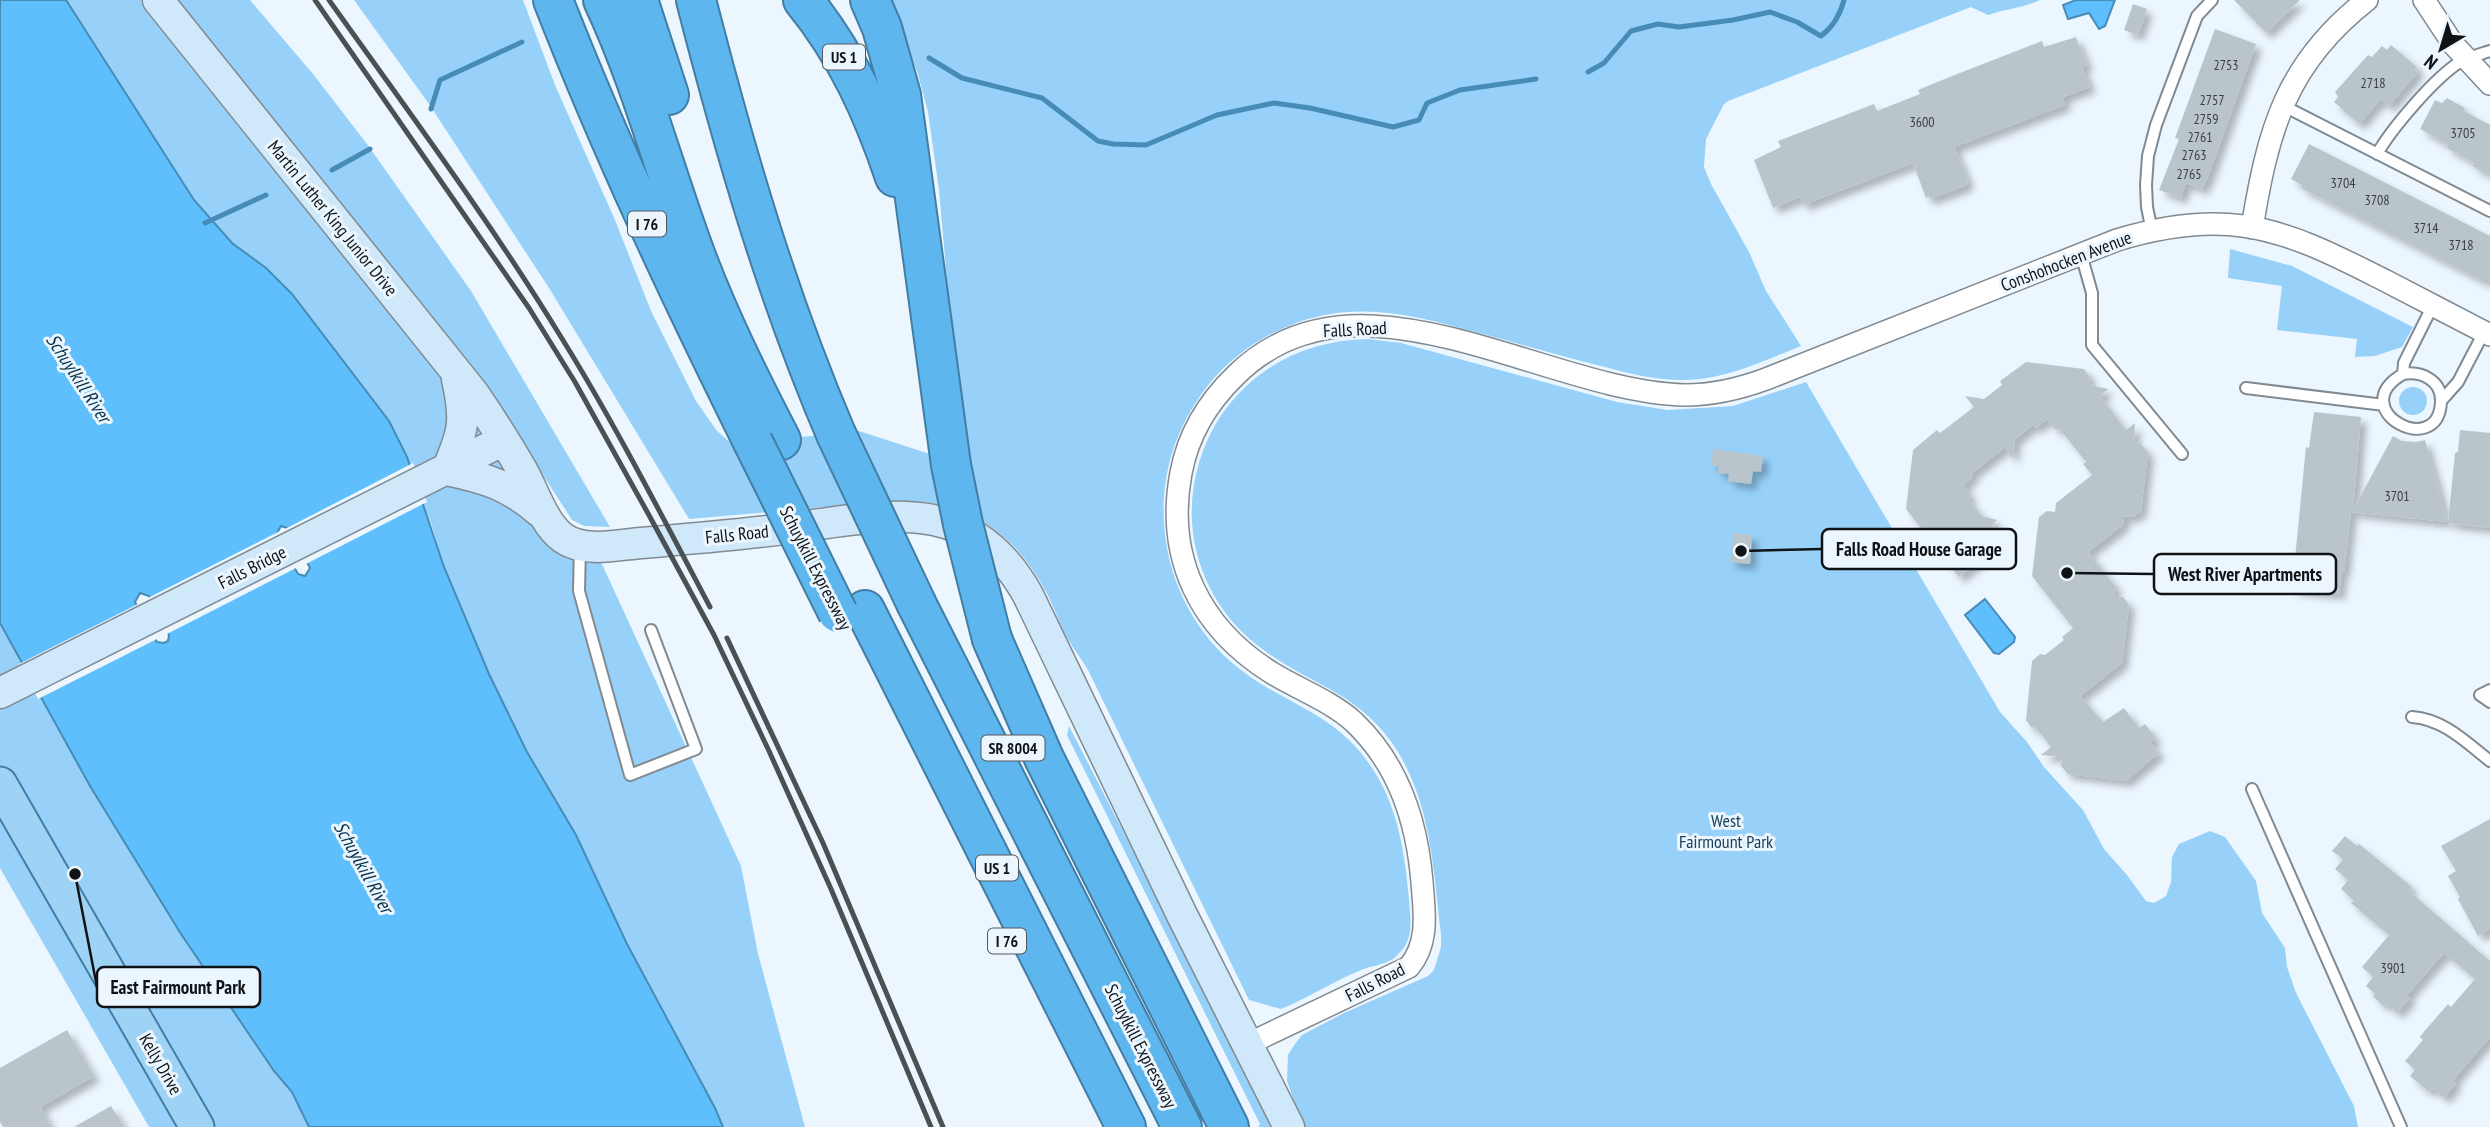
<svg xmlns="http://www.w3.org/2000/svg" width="2490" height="1127" viewBox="0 0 2490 1127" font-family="'PT Sans Narrow',sans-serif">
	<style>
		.green { fill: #97d1f9 }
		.water { fill: #5fbffc; stroke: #478bb7; stroke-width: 2; fill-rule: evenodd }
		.pier { fill: #ecf6fe }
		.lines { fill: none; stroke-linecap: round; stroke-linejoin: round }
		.stream { stroke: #478bb7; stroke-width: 5 }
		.building { fill: #bac4cb; filter: url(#shadow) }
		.lane-casing { stroke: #818a91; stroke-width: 14 }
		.street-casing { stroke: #818a91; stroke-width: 24 }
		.secondary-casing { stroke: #818a91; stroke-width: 33 }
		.primary-casing { stroke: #437da3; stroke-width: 37 }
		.highway-casing { stroke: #437da3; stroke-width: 42 }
		.lane { stroke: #fff; stroke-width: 10 }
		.street { stroke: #fff; stroke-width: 21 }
		.secondary { stroke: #cfe9fa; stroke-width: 30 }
		.primary { stroke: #9ed3f5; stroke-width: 33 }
		.highway { stroke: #5eb6ef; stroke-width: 38 }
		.rail { stroke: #4b5053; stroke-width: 5 }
		.highway-bridge-casing { stroke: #437da3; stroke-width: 42; stroke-linecap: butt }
		.highway-bridge { stroke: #5eb6ef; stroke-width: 38 }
		.labels { text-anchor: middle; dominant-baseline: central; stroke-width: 6; stroke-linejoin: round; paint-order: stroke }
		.number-label { font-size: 14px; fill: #3a3f42 }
		.shield { fill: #ecf6fe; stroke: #52575b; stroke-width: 2 }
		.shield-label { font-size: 16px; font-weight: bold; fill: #101315 }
		.street-label { font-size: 18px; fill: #101315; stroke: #ecf6fe }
		.park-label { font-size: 18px; fill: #1a425c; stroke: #ecf6fe }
		.water-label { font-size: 19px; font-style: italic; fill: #08334b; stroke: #ecf6fe }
		.leader { fill: none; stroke: #101315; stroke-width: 2.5 }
		.callout-dot { fill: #101315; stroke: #ecf6fe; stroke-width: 2.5 }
		.callout { fill: #ecf6fe; stroke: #101315; stroke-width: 2.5 }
		.callout-label { font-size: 19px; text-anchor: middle; font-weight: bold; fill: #101315 }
	</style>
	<defs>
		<filter id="shadow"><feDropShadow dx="6" dy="6" stdDeviation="3.5" flood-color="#0004"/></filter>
	</defs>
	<rect width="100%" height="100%" fill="#ecf6fe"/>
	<path class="green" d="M 66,0 L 250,0 L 313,74 L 367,144 L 471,291 L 610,527 L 584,526 L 572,520 L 521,441 L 496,457 C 502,466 509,475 514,485 C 535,529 541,564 601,562 L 741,866 L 758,954 L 805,1127 L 723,1127 L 715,1108 L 627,944 L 576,835 L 527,752 L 489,674 L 444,567 L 432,526 L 389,421 L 266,268 L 232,243 L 194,200 Z
		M 354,0 L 523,0 L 555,85 L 615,220 L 651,311 L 696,401 L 717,431 L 732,444 L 859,431 L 933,455 L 953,348 L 939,190 L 928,112 L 918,74 L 890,0 L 2040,0 C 2023,8 2005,9 1988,15 L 1971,7 L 1728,101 L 1724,104 L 1706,139 L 1704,167 L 1711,184 L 1749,252 L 1766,291 L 1801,346 C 1763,361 1725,380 1683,380 C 1657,380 1630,374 1605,367 C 1563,357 1521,344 1479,333 C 1408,313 1345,297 1275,332 C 1242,348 1214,373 1195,404 C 1139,490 1160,608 1241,670 C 1275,697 1319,710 1350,741 C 1394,785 1404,840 1409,900 C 1410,917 1414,934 1403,949 C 1402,950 1395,958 1393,959 C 1383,965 1370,966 1359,971 C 1332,982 1308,998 1281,1009 L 1249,1000 L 1088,670 C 1081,658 1072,647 1065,634 C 1058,620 1053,604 1045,590 C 1024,550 991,518 946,506 C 929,501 910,502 893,501 L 689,519 L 549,288 L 429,104 Z
		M 2230,249 L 2292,266 L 2413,327 L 2402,347 L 2375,356 L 2355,357 L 2357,339 L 2277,330 L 2282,286 L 2228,278 Z
		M 1368,339 L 1401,343 L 1617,402 L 1668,410 L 1733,406 L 1806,382 L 2000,712 L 2027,742 L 2044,767 L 2083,810 L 2104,849 L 2127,875 L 2146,901 L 2154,903 L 2166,896 L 2171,882 L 2172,857 L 2179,844 L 2210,831 L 2225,837 L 2256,881 L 2262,913 L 2285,948 L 2287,967 L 2296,993 L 2354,1106 L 2358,1127 L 1303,1127 L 1287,1081 L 1288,1055 L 1295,1044 L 1302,1035 L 1344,1013 L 1428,976 L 1434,970 L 1441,947 L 1441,935 C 1434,873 1431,806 1398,752 C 1361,693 1316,688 1265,651 C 1223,622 1195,574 1192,522 C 1190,485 1200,448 1220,417 C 1254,366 1308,340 1368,339 Z
		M2399 401a14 14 0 1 1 28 0a14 14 0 1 1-28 0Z
		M 0,623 L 90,786 L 181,934 L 274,1071 L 292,1092 L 309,1127 L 149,1127 L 0,868 Z
		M 1069,726 L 1275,1127 L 1258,1127 L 1260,1124 L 1067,735 Z"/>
	<path class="water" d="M 0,0 L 66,0 L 194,200 L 232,243 L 266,268 L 292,294 L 389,421 L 407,457 L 444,567 L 489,674 L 527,752 L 576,835 L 627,944 L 715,1108 L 723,1127 L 309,1127 L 292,1092 L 274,1071 L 181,934 L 90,786 L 0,623 ZM 281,526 L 290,529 L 310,568 L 305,576 L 298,574 L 276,535 ZM 140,593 L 149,596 L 169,635 L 168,641 L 164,643 L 157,642 L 135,602 Z
		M 2076,0 L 2115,0 L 2105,26 L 2099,29 L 2089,13 L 2068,19 L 2063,5 Z
		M 1985,599 L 2015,637 L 2014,642 L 1999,654 L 1994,653 L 1965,615 Z"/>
	<path class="pier" d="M 413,463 L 427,502 L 304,565 L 287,531 L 283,530 Z
		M 282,530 L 280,534 L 298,567 L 165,635 L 146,599 Z
		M 140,603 L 159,638 L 38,699 L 19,664 Z"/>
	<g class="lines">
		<path class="stream" d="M 929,58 L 962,78 L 1042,98 L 1098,141 L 1113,144 L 1146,145 L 1217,115 L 1274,103 L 1310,108 L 1393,127 L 1419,120 L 1427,103 L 1460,90 L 1536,79
			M 1588,72 L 1604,63 L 1631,31 L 1658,24 L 1679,27 L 1733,20 L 1770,12 L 1797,22 L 1821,36 C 1833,27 1840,15 1844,0
			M 431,109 L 440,80 L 522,42
			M 332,170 L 370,149
			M 205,223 L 266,195"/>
	</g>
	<path class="building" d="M 2234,0 L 2300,0 L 2266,33 Z
		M 2133,4 L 2147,9 L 2138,35 L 2124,30 Z
		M 2215,29 L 2256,44 L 2208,177 L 2202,189 L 2186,183 L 2181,198 L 2159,190 L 2179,139 L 2175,138 Z
		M 2076,37 L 2087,65 L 2082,67 L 2090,87 L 2063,97 L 2065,105 L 1954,147 L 1968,181 L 1966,182 L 1967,185 L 1930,199 L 1929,196 L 1926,198 L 1913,163 L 1803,205 L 1800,197 L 1773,208 L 1754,160 L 1781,147 L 1778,141 L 1874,104 L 1877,111 L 1920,94 L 1918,90 L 1947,78 L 2042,41 L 2044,47 Z
		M 2391,45 L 2417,67 L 2415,69 L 2418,72 L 2389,106 L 2381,99 L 2359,124 L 2334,102 L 2338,97 L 2335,92 L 2368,55 L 2372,57 L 2382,46 L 2387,50 Z
		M 2447,98 L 2465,108 L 2464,111 L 2490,125 L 2490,175 L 2472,166 L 2474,163 L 2447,148 L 2448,145 L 2420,129 L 2435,100 L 2442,103 Z
		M 2309,144 L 2490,236 L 2490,281 L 2485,278 L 2483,281 L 2301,188 L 2302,185 L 2291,179 Z
		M 2026,362 L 2084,369 L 2090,377 L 2089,385 L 2108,389 L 2100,396 L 2126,430 L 2135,423 L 2134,442 L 2141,444 L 2148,452 L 2141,511 L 2133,517 L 2124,516 L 2123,525 L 2088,552 L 2116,587 L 2114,596 L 2123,597 L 2129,605 L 2122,663 L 2080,696 L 2103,722 L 2124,708 L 2139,728 L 2145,724 L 2156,738 L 2150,742 L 2159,753 L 2126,781 L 2068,774 L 2061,766 L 2062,757 L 2041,755 L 2051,747 L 2036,728 L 2031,727 L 2026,720 L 2032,661 L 2040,654 L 2045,655 L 2064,640 L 2062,637 L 2073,628 L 2032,576 L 2039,517 L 2047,511 L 2055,512 L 2056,503 L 2092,475 L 2083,464 L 2086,462 L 2059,428 L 2056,430 L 2047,419 L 2036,428 L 2033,425 L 2015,439 L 2013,459 L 2005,447 L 1971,474 L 1973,477 L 1963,485 L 1971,496 L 1968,499 L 1982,516 L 1997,520 L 1992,525 L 2000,535 L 1980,551 L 1984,556 L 1959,577 L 1942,555 L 1942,550 L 1928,531 L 1925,533 L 1906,509 L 1913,450 L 1937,430 L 1940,433 L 1974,407 L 1965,396 L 1984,399 L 2002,385 L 2000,381 Z
		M 2314,412 L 2361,417 L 2353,510 L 2393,436 L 2402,441 L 2416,442 L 2425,440 L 2447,522 L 2351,512 L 2344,572 L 2342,571 L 2339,594 L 2292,589 L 2306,447 L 2309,448 Z
		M 2460,430 L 2490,433 L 2490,528 L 2448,523 L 2455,453 L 2458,452 Z
		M 1713,449 L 1763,456 L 1761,472 L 1753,471 L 1751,484 L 1728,481 L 1729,474 L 1718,473 L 1719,467 L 1711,465 Z
		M 1734,533 L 1752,535 L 1750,564 L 1730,562 Z
		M 2490,819 L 2490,929 L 2478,936 L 2458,899 L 2460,897 L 2448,876 L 2456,871 L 2441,846 Z
		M 2345,836 L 2357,846 L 2359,844 L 2412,887 L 2409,891 L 2490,961 L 2490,1037 L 2453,1080 L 2456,1083 L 2444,1098 L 2432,1088 L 2428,1091 L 2410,1076 L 2415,1070 L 2405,1061 L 2423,1040 L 2420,1037 L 2422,1034 L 2448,1004 L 2451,1007 L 2475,979 L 2444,953 L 2407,995 L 2410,998 L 2397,1013 L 2386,1003 L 2383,1006 L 2373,996 L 2375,994 L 2366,986 L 2373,977 L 2362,967 L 2389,935 L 2351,903 L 2354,901 L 2341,889 L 2348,880 L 2335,869 L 2343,859 L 2332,851 Z
		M 67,1030 L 94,1076 L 40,1107 L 51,1127 L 3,1127 L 0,1122 L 0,1068 Z
		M 111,1106 L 124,1127 L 74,1127 Z"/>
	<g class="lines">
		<defs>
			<path id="lane" d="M 2282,105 L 2490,211
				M 2377,154 C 2392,128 2430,84 2454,66 C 2464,58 2478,55 2490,51
				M 2152,231 L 2147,207 L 2146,185 L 2148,156 L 2156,125 L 2197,16 L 2212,0
				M 2081,254 L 2092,293 L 2092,345 L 2182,454
				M 2403,374 C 2421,371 2442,380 2441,402 C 2438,461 2343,409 2403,374 L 2404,363 L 2433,305
				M 2246,388 L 2384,405
				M 2441,401 L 2458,382 L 2484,332
				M 580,546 L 579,591 L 630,775 L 696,749 L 651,630
				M 2490,690 L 2480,695 L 2490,702
				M 2412,717 C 2443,719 2466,742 2490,761
				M 2252,789 L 2401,1127"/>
			<path id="street" d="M 2424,0 L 2453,44 L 2490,84
				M 2252,228 C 2268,131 2285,64 2367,0
				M 1248,1044 L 1409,967 C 1430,942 1424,911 1422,882 C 1417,821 1399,765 1354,722 C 1331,701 1298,689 1272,673 C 1200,628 1165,558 1181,473 C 1188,435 1208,402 1236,375 C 1358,255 1544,392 1685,395 C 1714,395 1739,389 1766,379 L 2117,240 C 2157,228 2200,220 2243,226 C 2294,233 2340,258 2386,281 C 2421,299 2455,317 2490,335"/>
			<path id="secondary" d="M 158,0 L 474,394 C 491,419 507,444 522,470 C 534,491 543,523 563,538 C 584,553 618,545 641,543 C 689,539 737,535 784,529 C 884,516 970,491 1028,595 L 1182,915 L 1289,1127
				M 447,470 C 485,478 509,485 540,512
				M 447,470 C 464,431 466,420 457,379
				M 0,693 L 504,440"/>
			<path id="primary" d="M 0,784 L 197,1127"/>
			<path id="highway" d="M 553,0 C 612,151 681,297 753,442
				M 603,0 C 641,81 663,167 694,251 C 718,316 749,378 781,440
				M 638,0 L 669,95
				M 696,0 C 734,148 776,294 836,434
				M 803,0 C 847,54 873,112 895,177
				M 870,0 L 882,28 L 901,95 L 951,465
				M 917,605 L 1182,1127
				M 865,610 L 1126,1127
				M 992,639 L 1044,758 L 1229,1127"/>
		</defs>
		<use href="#lane" class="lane-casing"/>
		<use href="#street" class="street-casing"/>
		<use href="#secondary" class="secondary-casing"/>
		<use href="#primary" class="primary-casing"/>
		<use href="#highway" class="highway-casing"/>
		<use href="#lane" class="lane"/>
		<use href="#street" class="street"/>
		<use href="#secondary" class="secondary"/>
		<use href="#primary" class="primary"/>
		<use href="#highway" class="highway"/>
		<path class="rail" d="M 315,0 L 529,308 L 575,382 L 650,517 L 714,635 L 769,751 L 831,889 L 931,1127
			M 329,0 C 408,111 490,221 561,337 C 615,424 662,516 710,607
			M 727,638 L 823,843 L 943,1127"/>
		<defs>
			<path id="highway-bridge" d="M 836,434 L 917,605
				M 753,442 L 838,613
				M 951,465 L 963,524 L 992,639"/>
		</defs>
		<use href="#highway-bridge" class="highway-bridge-casing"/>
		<use href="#highway-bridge" class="highway-bridge"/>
	</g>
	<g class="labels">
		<g class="number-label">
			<text x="2226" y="65">2753</text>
			<text x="2373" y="83">2718</text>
			<text x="2212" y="100">2757</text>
			<text x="2206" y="119">2759</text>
			<text x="1922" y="122">3600</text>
			<text x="2463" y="133">3705</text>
			<text x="2200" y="137">2761</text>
			<text x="2194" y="155">2763</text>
			<text x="2189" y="174">2765</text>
			<text x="2343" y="183">3704</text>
			<text x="2377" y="200">3708</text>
			<text x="2426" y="228">3714</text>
			<text x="2461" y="245">3718</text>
			<text x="2397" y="496">3701</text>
			<text x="2393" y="968">3901</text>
		</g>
		<g class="shield">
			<rect x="823" y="44.5" width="42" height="25" rx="5"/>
			<rect x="628" y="211.5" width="38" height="25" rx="5"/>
			<rect x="981.5" y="735.5" width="63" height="25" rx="5"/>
			<rect x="976" y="855.5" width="42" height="25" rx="5"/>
			<rect x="988" y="928.5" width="38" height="25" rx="5"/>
		</g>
		<g class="shield-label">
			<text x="844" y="57">US 1</text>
			<text x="647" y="224">I 76</text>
			<text x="1013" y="748">SR 8004</text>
			<text x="997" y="868">US 1</text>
			<text x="1007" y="941">I 76</text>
		</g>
		<g class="street-label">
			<text transform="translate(333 218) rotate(51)">Martin Luther King Junior Drive</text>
			<text transform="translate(2066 261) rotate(-21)">Conshohocken Avenue</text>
			<text transform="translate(1355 329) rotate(-3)">Falls Road</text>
			<text transform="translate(737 534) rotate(-6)">Falls Road</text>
			<text transform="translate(252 567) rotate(-27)">Falls Bridge</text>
			<text transform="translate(816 568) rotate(63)">Schuylkill Expressway</text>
			<text transform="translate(1375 982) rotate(-27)">Falls Road</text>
			<text transform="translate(1141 1046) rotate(63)">Schuylkill Expressway</text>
			<text transform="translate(161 1064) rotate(60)">Kelly Drive</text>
		</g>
		<g class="park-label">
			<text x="1726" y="820">West<tspan x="1726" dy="21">Fairmount Park</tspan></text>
		</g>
		<g class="water-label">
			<text transform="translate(79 378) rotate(57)">Schuylkill River</text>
			<text transform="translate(364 867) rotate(61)">Schuylkill River</text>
		</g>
	</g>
	<path class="leader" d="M1741 551L1822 549M2067 573L2154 574M75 874L97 987"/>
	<g class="callout-dot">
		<circle cx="1741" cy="551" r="7"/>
		<circle cx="2067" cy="573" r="7"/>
		<circle cx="75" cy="874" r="7"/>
	</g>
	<g class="callout">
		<rect x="1822" y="529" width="194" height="40" rx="7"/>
		<rect x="2154" y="554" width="182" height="40" rx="7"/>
		<rect x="97" y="967" width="163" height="40" rx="7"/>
	</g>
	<g class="callout-label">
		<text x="1919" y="556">Falls Road House Garage</text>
		<text x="2245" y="581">West River Apartments</text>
		<text x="178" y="994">East Fairmount Park</text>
	</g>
	<g transform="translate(2441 49) rotate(218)" stroke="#ecf6fe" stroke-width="5" paint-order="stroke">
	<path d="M0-5L12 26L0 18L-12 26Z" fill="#101315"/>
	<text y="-10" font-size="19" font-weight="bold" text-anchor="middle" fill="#101315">N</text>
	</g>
</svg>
